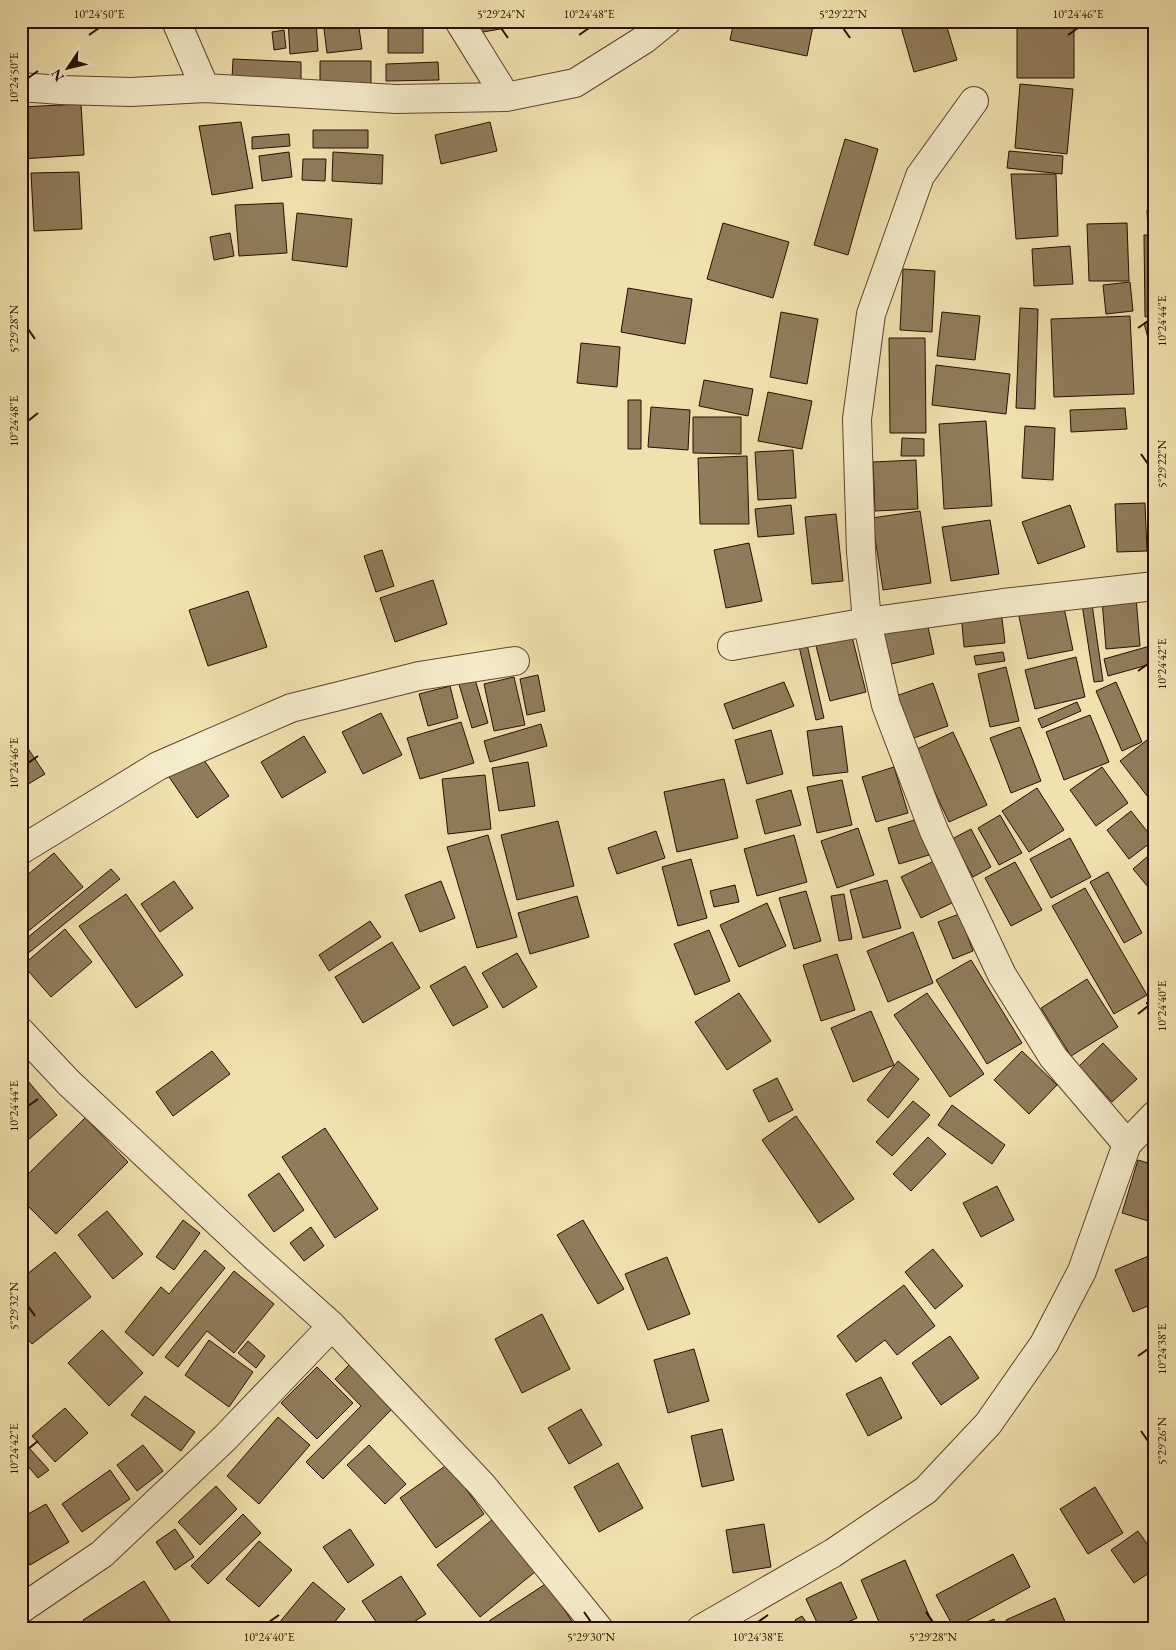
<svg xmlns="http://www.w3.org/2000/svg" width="1176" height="1650" viewBox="0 0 1176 1650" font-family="'EB Garamond',serif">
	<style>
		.building { fill: #907c5b; stroke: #290e00 }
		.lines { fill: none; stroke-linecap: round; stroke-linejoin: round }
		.minor-casing { stroke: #5b432c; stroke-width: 30 }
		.minor { stroke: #f5eccb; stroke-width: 28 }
		.ticks { fill: none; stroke: #290e00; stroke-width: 2 }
		.neatline { fill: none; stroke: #290e00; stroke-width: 2 }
		.ticks-label { font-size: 12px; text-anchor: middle; fill: #290e00 }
	</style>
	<rect width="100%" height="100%" fill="#f0e2af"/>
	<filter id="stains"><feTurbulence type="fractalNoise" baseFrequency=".004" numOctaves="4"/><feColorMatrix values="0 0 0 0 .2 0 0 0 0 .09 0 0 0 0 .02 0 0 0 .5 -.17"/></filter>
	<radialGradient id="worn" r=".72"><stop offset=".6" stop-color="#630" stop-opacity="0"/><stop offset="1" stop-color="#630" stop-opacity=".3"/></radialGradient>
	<path class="building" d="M 288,21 L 316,21 L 318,51 L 290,54 Z
		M 323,21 L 358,21 L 362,49 L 327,53 Z
		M 388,21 L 423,21 L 423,53 L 388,53 Z
		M 469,21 L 528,21 L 528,24 L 472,34 Z
		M 734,21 L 814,21 L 807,56 L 730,40 Z
		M 921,21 L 945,21 L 957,60 L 914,72 L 901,27 Z
		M 1017,21 L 1074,21 L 1074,78 L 1017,78 Z
		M 284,30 L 286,48 L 274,50 L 272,32 Z
		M 233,59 L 301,62 L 301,82 L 232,79 Z
		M 320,61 L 371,61 L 371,88 L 320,88 Z
		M 438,62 L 439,80 L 386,81 L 386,64 Z
		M 1020,84 L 1073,89 L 1067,154 L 1015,148 Z
		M 1155,95 L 1155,127 L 1148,125 Z
		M 81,104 L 84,155 L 21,159 L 21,107 Z
		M 241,122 L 253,188 L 212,195 L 199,126 Z
		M 490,122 L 497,151 L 441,164 L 435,135 Z
		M 313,130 L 368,130 L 368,148 L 313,148 Z
		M 289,134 L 290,146 L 252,149 L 252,137 Z
		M 845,139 L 878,149 L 848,255 L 814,245 Z
		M 1009,151 L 1063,156 L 1062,174 L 1007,168 Z
		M 289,152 L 292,177 L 262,181 L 259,156 Z
		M 333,152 L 383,155 L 382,184 L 332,181 Z
		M 303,159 L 326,159 L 325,181 L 302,180 Z
		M 79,172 L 82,229 L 34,231 L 31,173 Z
		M 1011,174 L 1056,174 L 1058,236 L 1016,239 Z
		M 283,203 L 287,253 L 239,256 L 235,205 Z
		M 1147,210 L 1155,210 L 1155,230 L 1148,231 Z
		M 297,213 L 352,219 L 347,267 L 292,260 Z
		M 723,223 L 789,242 L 773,298 L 707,279 Z
		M 1127,223 L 1129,281 L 1089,281 L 1087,224 Z
		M 230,233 L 234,256 L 214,260 L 210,237 Z
		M 1144,235 L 1155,235 L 1155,315 L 1145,317 Z
		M 1070,246 L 1073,284 L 1034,286 L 1032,249 Z
		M 903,269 L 935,271 L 932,332 L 900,330 Z
		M 1130,282 L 1133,311 L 1106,314 L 1103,285 Z
		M 628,288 L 692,299 L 685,344 L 621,332 Z
		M 1020,308 L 1038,309 L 1035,409 L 1016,408 Z
		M 781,312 L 818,319 L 807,384 L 770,377 Z
		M 942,312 L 980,316 L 975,360 L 937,356 Z
		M 1130,316 L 1134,394 L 1054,397 L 1051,319 Z
		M 1155,320 L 1155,365 L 1144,323 Z
		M 889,338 L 925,338 L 926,433 L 890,433 Z
		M 581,343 L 620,347 L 617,387 L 577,383 Z
		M 936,365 L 1010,374 L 1006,414 L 932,405 Z
		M 704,380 L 753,389 L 748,416 L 699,406 Z
		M 768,392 L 812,401 L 802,449 L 758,441 Z
		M 628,400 L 641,400 L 641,449 L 628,449 Z
		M 651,407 L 690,410 L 688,450 L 648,447 Z
		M 1125,408 L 1127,429 L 1071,432 L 1070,410 Z
		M 693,417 L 741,417 L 741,454 L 693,453 Z
		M 986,421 L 992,506 L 944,509 L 939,424 Z
		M 1025,426 L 1055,428 L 1053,480 L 1022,478 Z
		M 902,438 L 924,439 L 924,456 L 901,456 Z
		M 793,450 L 796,498 L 758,500 L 755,452 Z
		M 747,456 L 749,524 L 700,524 L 698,458 Z
		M 916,460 L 918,509 L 875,511 L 873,462 Z
		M 1145,503 L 1147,551 L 1117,552 L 1115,504 Z
		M 791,505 L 794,534 L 758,537 L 755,509 Z
		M 1070,505 L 1085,547 L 1038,564 L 1022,522 Z
		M 920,511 L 931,583 L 883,590 L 872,518 Z
		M 836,514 L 843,581 L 812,584 L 805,517 Z
		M 990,520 L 999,574 L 951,581 L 942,527 Z
		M 749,543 L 762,601 L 726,608 L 714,550 Z
		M 382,550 L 394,586 L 376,592 L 364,556 Z
		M 433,580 L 447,624 L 395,642 L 380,598 Z
		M 248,591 L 267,647 L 208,666 L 189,610 Z
		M 1091,597 L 1103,681 L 1094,682 L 1081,598 Z
		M 1136,597 L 1140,646 L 1106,649 L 1102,600 Z
		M 1063,603 L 1073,650 L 1028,659 L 1018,612 Z
		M 1001,610 L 1005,643 L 964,647 L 961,613 Z
		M 926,618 L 934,654 L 887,665 L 878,630 Z
		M 850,629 L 866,692 L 830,701 L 814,638 Z
		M 806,640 L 824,718 L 816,720 L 798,642 Z
		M 1150,646 L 1155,663 L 1108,676 L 1104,659 Z
		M 1003,652 L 1005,661 L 976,665 L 974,656 Z
		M 1076,657 L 1085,697 L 1035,709 L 1025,670 Z
		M 1006,667 L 1019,721 L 990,727 L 978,674 Z
		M 538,675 L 545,711 L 527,715 L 520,679 Z
		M 474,676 L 488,723 L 472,728 L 458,681 Z
		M 514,677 L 525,725 L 494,731 L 484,684 Z
		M 784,682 L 794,706 L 733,729 L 724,704 Z
		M 1116,682 L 1142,742 L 1122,751 L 1096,691 Z
		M 933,683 L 948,726 L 911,739 L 896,696 Z
		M 450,686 L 458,718 L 428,726 L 419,694 Z
		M 1077,702 L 1081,711 L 1042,728 L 1038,719 Z
		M 381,713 L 402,755 L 363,774 L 342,732 Z
		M 1090,715 L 1109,762 L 1064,780 L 1046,732 Z
		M 461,722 L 474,763 L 420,779 L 407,738 Z
		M 541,724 L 547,746 L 490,762 L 484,741 Z
		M 842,726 L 848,772 L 813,776 L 807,731 Z
		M 1020,727 L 1041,781 L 1011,793 L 990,738 Z
		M 771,730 L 783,774 L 747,784 L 735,740 Z
		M 953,732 L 987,805 L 949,822 L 915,750 Z
		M 304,736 L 326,772 L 282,798 L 261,762 Z
		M 21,738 L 45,774 L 25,786 L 21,781 Z
		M 1147,740 L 1155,751 L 1155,806 L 1120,761 Z
		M 199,753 L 229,796 L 197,818 L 167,774 Z
		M 528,762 L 535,806 L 499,811 L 492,768 Z
		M 894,767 L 908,813 L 876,822 L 862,777 Z
		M 1102,767 L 1128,803 L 1096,826 L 1070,790 Z
		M 485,775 L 491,829 L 448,834 L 442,779 Z
		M 724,779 L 738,838 L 677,852 L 664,792 Z
		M 842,780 L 852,825 L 817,833 L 807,787 Z
		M 1037,788 L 1064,830 L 1029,852 L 1002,811 Z
		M 791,790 L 801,825 L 765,834 L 756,800 Z
		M 1131,811 L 1154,840 L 1129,859 L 1107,830 Z
		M 1000,815 L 1022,853 L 999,865 L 978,828 Z
		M 918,819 L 929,855 L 899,864 L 888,828 Z
		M 558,821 L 574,886 L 517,900 L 501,835 Z
		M 858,828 L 874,875 L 837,888 L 821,841 Z
		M 971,829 L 991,867 L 973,877 L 952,839 Z
		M 656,831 L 665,858 L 617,874 L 608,848 Z
		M 488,835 L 517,937 L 477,948 L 447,847 Z
		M 794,835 L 807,882 L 757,896 L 744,849 Z
		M 1070,838 L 1091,877 L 1051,898 L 1030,859 Z
		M 1155,850 L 1155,895 L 1133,869 Z
		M 54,853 L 83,887 L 21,937 L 21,880 Z
		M 691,859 L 707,918 L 678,926 L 662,867 Z
		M 936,860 L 956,901 L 921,918 L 901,877 Z
		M 1015,862 L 1042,910 L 1011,926 L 985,878 Z
		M 111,869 L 120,879 L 21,959 L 21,943 Z
		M 1108,872 L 1142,933 L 1124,943 L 1090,882 Z
		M 887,880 L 901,928 L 863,938 L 850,890 Z
		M 174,881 L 193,908 L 160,932 L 141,904 Z
		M 441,881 L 455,918 L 420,932 L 405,895 Z
		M 735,885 L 739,902 L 714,907 L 710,891 Z
		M 1085,888 L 1147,995 L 1114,1014 L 1052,906 Z
		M 806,891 L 821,941 L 794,949 L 779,898 Z
		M 126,894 L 183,975 L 136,1008 L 79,926 Z
		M 844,894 L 852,939 L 839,941 L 831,896 Z
		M 577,896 L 589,937 L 530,954 L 518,913 Z
		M 767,903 L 786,946 L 739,967 L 720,925 Z
		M 959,914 L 973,951 L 953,959 L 938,922 Z
		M 370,921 L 381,937 L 329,971 L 319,955 Z
		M 65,929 L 92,962 L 51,997 L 23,965 Z
		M 709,930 L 730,981 L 695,995 L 674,944 Z
		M 913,932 L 933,983 L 888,1002 L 867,951 Z
		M 392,942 L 420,988 L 363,1023 L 335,977 Z
		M 517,953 L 537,987 L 503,1008 L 482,973 Z
		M 837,954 L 855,1010 L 821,1021 L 803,965 Z
		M 971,960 L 1022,1043 L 987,1064 L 936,980 Z
		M 465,966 L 488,1007 L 453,1026 L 430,986 Z
		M 1087,979 L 1118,1027 L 1071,1056 L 1041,1008 Z
		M 739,993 L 771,1041 L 727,1070 L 695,1022 Z
		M 927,993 L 984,1074 L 950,1097 L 894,1015 Z
		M 1155,996 L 1155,1013 L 1146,1003 Z
		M 871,1011 L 894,1065 L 853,1082 L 831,1028 Z
		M 1103,1043 L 1137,1079 L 1112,1102 L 1079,1066 Z
		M 212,1051 L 230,1074 L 173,1116 L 156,1092 Z
		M 1022,1051 L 1057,1085 L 1029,1114 L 994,1080 Z
		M 898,1061 L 919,1079 L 888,1118 L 867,1100 Z
		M 21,1073 L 57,1115 L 21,1146 Z
		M 777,1078 L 793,1110 L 769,1122 L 753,1090 Z
		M 913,1101 L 930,1115 L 892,1156 L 876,1142 Z
		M 952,1105 L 1005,1145 L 992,1164 L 938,1125 Z
		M 796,1116 L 854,1199 L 819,1223 L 762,1140 Z
		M 85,1118 L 128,1162 L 56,1234 L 21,1199 L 21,1181 Z
		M 325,1128 L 378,1209 L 335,1238 L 282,1157 Z
		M 928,1137 L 946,1154 L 911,1191 L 893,1174 Z
		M 1138,1160 L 1155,1165 L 1155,1223 L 1122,1213 Z
		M 279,1173 L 304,1210 L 274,1232 L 248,1195 Z
		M 997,1186 L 1014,1220 L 981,1237 L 963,1203 Z
		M 107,1211 L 143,1254 L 113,1279 L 78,1235 Z
		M 183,1220 L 200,1233 L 174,1270 L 156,1257 Z
		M 583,1220 L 624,1289 L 598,1304 L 557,1235 Z
		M 311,1227 L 324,1246 L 304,1261 L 290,1243 Z
		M 933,1249 L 963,1286 L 935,1309 L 905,1272 Z
		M 205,1250 L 225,1268 L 153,1356 L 125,1332 L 161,1287 L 169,1294 Z
		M 55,1252 L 91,1297 L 32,1344 L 21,1331 L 21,1279 Z
		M 1151,1255 L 1155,1264 L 1155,1303 L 1133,1312 L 1115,1270 Z
		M 667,1257 L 690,1314 L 648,1330 L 625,1274 Z
		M 234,1271 L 274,1304 L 234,1353 L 207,1331 L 178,1367 L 165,1357 Z
		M 904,1285 L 935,1326 L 897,1355 L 885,1340 L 856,1362 L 837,1336 Z
		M 542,1314 L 570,1369 L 522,1393 L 495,1339 Z
		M 102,1330 L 143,1373 L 109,1406 L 68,1363 Z
		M 950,1336 L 979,1378 L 941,1405 L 912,1363 Z
		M 209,1340 L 253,1372 L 229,1407 L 185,1375 Z
		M 248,1341 L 265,1356 L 256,1368 L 238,1353 Z
		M 694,1349 L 709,1401 L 668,1413 L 654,1360 Z
		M 351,1363 L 394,1407 L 323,1479 L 306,1462 L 361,1406 L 335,1379 Z
		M 317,1367 L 353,1403 L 317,1439 L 281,1403 Z
		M 881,1377 L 902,1418 L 868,1436 L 846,1394 Z
		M 145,1396 L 195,1432 L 181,1451 L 131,1415 Z
		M 65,1408 L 88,1433 L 55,1462 L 32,1436 Z
		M 581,1409 L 602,1445 L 569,1464 L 548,1428 Z
		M 278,1417 L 310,1445 L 259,1504 L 227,1476 Z
		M 722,1429 L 734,1480 L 702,1487 L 691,1436 Z
		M 21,1439 L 49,1470 L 38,1478 L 21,1458 Z
		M 143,1445 L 163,1471 L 137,1491 L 117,1465 Z
		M 369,1445 L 406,1484 L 385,1504 L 347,1465 Z
		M 618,1463 L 643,1508 L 599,1532 L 574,1487 Z
		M 448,1464 L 484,1514 L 436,1548 L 400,1498 Z
		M 110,1470 L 130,1499 L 82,1532 L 62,1504 Z
		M 216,1486 L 237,1509 L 200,1545 L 178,1522 Z
		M 1095,1487 L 1123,1533 L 1088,1554 L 1060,1509 Z
		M 46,1504 L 69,1542 L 30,1565 L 21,1549 L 21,1518 Z
		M 243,1514 L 261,1533 L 208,1584 L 191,1566 Z
		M 493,1519 L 536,1571 L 480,1617 L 437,1565 Z
		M 764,1524 L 771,1567 L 733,1573 L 726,1530 Z
		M 175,1529 L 194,1557 L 175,1570 L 156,1542 Z
		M 350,1529 L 374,1565 L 348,1583 L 323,1547 Z
		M 1138,1531 L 1155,1555 L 1155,1569 L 1134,1583 L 1111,1550 Z
		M 259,1541 L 292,1570 L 259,1607 L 226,1579 Z
		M 1013,1554 L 1030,1587 L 954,1628 L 936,1595 Z
		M 905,1560 L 935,1629 L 882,1629 L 861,1580 Z
		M 401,1576 L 426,1614 L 403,1629 L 381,1629 L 362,1601 Z
		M 144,1581 L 175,1629 L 89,1629 L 83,1620 Z
		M 313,1582 L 345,1609 L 329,1629 L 274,1629 Z
		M 841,1582 L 857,1618 L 833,1629 L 820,1629 L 806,1599 Z
		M 547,1583 L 577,1629 L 494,1629 L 489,1621 Z
		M 1055,1598 L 1068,1629 L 1009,1629 L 1006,1620 Z
		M 802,1616 L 811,1629 L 802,1629 L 795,1620 Z
		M 994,1619 L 998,1629 L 971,1629 Z"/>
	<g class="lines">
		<defs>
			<path id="minor" d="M 176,21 L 205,88
				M 459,21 L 506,97
				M 21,87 L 61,90 L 131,92 L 205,88 L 396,99 L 506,97 L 575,83 L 645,39 L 667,21
				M 974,101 L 920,176 L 871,314 L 857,419 L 861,552 L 867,622 L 886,705 L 934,831 L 1002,975 L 1053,1057 L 1127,1144
				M 732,646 L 867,622 L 1003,603 L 1155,586
				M 21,850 L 158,766 L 291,708 L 419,676 L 515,661
				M 21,1032 L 69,1083 L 255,1257 L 332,1326 L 482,1485 L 599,1629
				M 21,1609 L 102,1554 L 225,1438 L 332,1326
				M 701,1629 L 833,1553 L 926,1490 L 988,1424 L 1044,1344 L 1082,1271 L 1127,1144 L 1155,1115"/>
		</defs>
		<use href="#minor" class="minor-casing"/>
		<use href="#minor" class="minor"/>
	</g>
	<path class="ticks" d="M 501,28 L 508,38M 843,28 L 850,38M 89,35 L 99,28M 579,35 L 589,28M 1068,35 L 1078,28M 28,78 L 38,71M 1138,328 L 1148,321M 28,329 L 35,339M 28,421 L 38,413M 1141,454 L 1148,464M 1138,671 L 1148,664M 28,763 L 38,756M 1138,1014 L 1148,1006M 28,1106 L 38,1099M 28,1306 L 35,1316M 1138,1356 L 1148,1349M 1141,1431 L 1148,1441M 28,1449 L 38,1441M 584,1612 L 591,1622M 926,1612 L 933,1622M 269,1622 L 279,1615M 758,1622 L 768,1615"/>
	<rect width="1176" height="1650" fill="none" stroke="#f0e2af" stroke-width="55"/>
	<g transform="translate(68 68) rotate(235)" stroke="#f5eccb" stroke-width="4" paint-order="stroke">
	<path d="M0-4L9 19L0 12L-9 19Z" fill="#290e00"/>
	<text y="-8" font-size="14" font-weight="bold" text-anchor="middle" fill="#290e00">N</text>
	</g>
	<rect x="28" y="28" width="1120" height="1594" class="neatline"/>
	<g class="ticks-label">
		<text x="99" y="18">10°24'50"E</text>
		<text x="501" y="18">5°29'24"N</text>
		<text x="589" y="18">10°24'48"E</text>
		<text x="843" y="18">5°29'22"N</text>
		<text x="1078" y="18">10°24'46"E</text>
		<text transform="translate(14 78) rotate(-90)" y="4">10°24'50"E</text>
		<text transform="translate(1162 321) rotate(-90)" y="4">10°24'44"E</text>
		<text transform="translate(14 329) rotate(-90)" y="4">5°29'28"N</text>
		<text transform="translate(14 421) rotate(-90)" y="4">10°24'48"E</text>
		<text transform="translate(1162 464) rotate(-90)" y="4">5°29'22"N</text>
		<text transform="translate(1162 664) rotate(-90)" y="4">10°24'42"E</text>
		<text transform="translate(14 763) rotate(-90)" y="4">10°24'46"E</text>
		<text transform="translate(1162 1006) rotate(-90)" y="4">10°24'40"E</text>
		<text transform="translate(14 1106) rotate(-90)" y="4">10°24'44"E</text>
		<text transform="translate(14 1306) rotate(-90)" y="4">5°29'32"N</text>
		<text transform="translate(1162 1349) rotate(-90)" y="4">10°24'38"E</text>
		<text transform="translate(1162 1441) rotate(-90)" y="4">5°29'26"N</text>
		<text transform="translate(14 1449) rotate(-90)" y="4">10°24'42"E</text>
		<text x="269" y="1641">10°24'40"E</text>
		<text x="591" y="1641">5°29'30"N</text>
		<text x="758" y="1641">10°24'38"E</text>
		<text x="933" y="1641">5°29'28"N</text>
	</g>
	<rect width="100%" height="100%" filter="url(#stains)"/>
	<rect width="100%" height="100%" fill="url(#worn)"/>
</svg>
